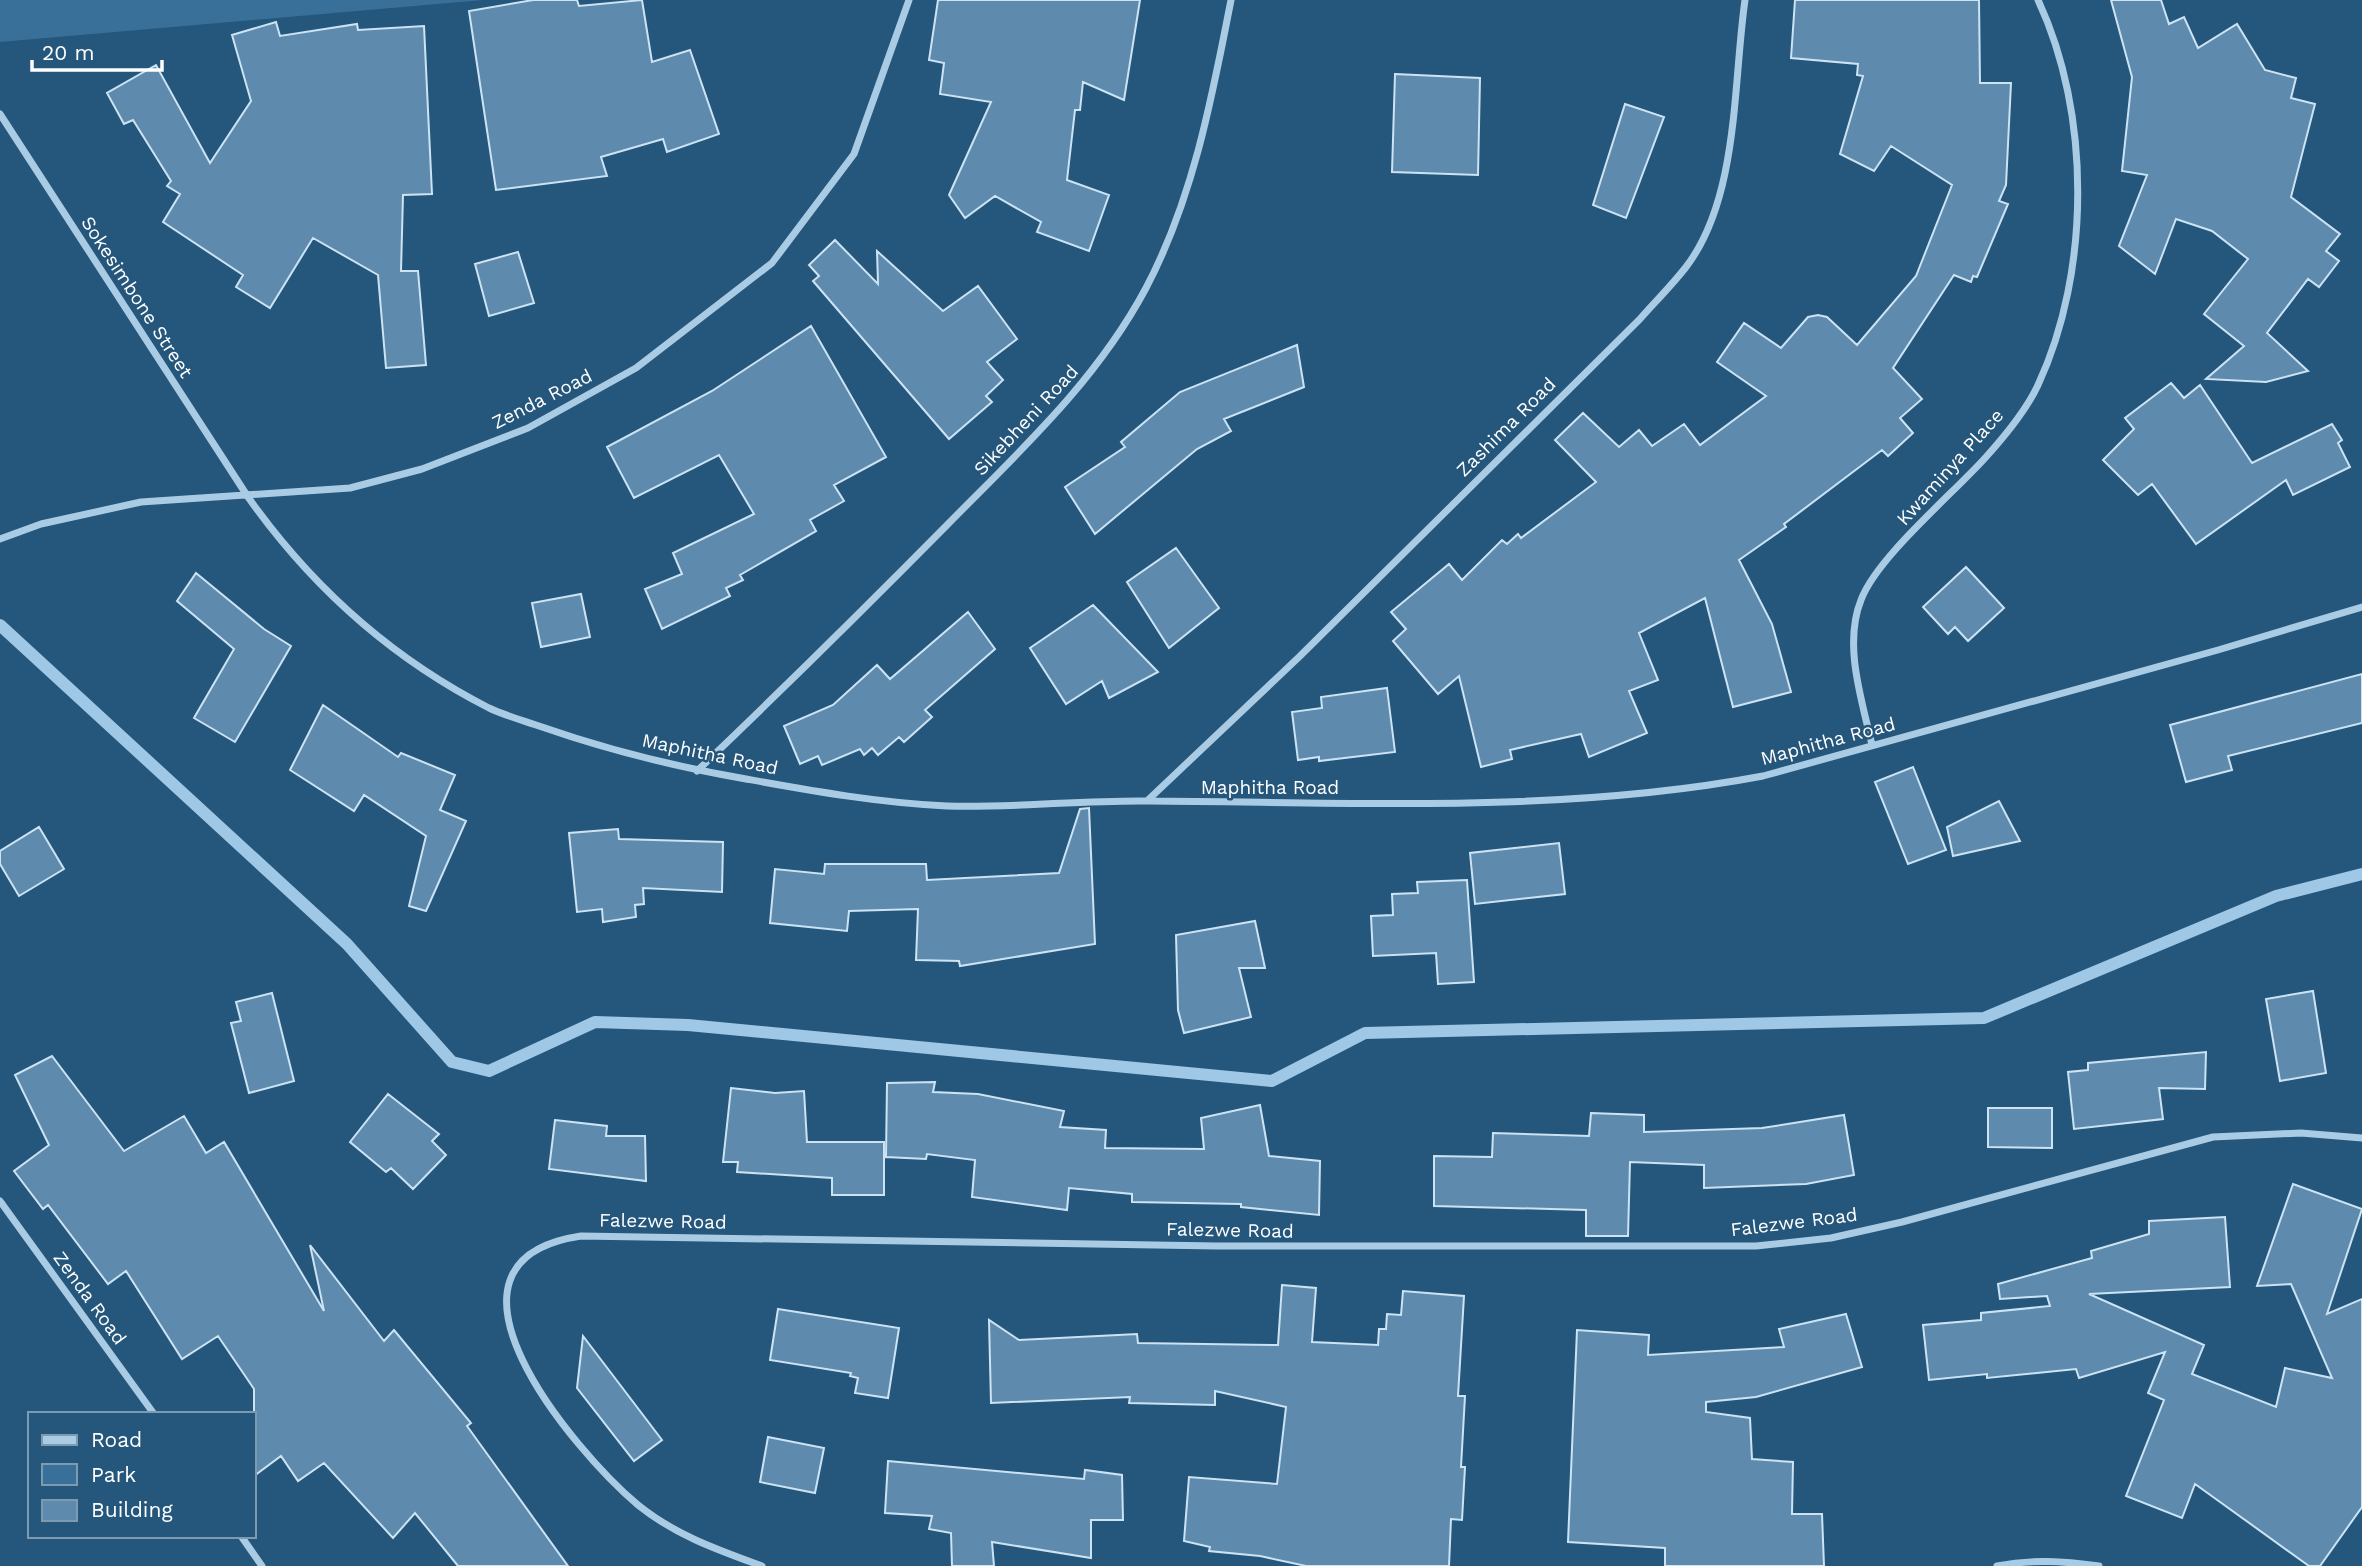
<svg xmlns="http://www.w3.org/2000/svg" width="2362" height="1566" viewBox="0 0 2362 1566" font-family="'Work Sans',sans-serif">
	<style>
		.green { fill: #397099 }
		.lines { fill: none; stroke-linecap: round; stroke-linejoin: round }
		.stream { stroke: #9ec8e5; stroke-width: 12 }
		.building { fill: #5e8bad; stroke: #cce3f4; stroke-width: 2 }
		.street { stroke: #a9cce4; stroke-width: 7 }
		.labels { text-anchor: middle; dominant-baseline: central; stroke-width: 5; stroke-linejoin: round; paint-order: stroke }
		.street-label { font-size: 19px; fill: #fff; stroke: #25567b }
	</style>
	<rect width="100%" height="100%" fill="#25567b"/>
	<path class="green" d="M 0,0 L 483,0 L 0,42 Z"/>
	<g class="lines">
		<path class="stream" d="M 0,625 L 347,944 L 452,1062 L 489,1071 L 595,1022 L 688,1025 L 1272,1081 L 1365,1033 L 1984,1018 L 2276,896 L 2362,874"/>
	</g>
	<path class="building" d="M 533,0 L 577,0 L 579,6 L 642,0 L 652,62 L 690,50 L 719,134 L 667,152 L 663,139 L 601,157 L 607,176 L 496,190 L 469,11 Z
		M 938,0 L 1140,0 L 1124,100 L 1083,82 L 1080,110 L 1075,110 L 1067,180 L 1109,195 L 1089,251 L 1037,232 L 1041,222 L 995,196 L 965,218 L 949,195 L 991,102 L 940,94 L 944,63 L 929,60 Z
		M 1795,0 L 1979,0 L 1980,83 L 2011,83 L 2006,185 L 1999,201 L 2008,204 L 1977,277 L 1973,276 L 1971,282 L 1954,275 L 1893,368 L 1922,399 L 1900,418 L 1913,433 L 1888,456 L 1882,450 L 1784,524 L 1786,527 L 1739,560 L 1772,624 L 1791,692 L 1733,707 L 1705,598 L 1639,633 L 1658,680 L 1629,691 L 1647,733 L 1589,757 L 1581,734 L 1510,750 L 1512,759 L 1481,767 L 1459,676 L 1438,694 L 1393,641 L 1406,629 L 1391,612 L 1449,564 L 1462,580 L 1502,540 L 1507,544 L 1518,534 L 1521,538 L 1596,482 L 1555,440 L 1583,413 L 1619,447 L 1639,430 L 1652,446 L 1684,424 L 1700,445 L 1766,396 L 1717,362 L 1744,323 L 1781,348 L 1808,317 L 1818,315 L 1827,317 L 1857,345 L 1916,276 L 1952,185 L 1891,146 L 1874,171 L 1840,154 L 1863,76 L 1857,75 L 1858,64 L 1791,58 Z
		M 2111,0 L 2161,0 L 2169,24 L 2184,17 L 2198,48 L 2237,24 L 2265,70 L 2296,78 L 2291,98 L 2315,104 L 2291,197 L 2340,234 L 2326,251 L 2339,261 L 2319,287 L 2308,279 L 2267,333 L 2308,371 L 2266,382 L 2206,379 L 2244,346 L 2204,314 L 2248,259 L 2212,231 L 2176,219 L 2155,274 L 2119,246 L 2147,175 L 2122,171 L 2132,77 Z
		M 276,22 L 280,36 L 357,24 L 358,30 L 424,26 L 432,194 L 403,195 L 401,271 L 418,271 L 426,365 L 386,368 L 378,275 L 313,238 L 270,308 L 236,287 L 243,275 L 163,222 L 180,194 L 167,186 L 171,181 L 133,120 L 124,124 L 107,93 L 156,65 L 210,163 L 251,101 L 232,35 Z
		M 1395,74 L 1480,78 L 1478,175 L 1392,172 Z
		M 1625,104 L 1664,117 L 1626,218 L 1593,205 Z
		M 835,240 L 878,284 L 877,251 L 943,311 L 978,286 L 1017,339 L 987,362 L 1003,380 L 986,396 L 992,402 L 949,439 L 813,281 L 819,276 L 809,265 Z
		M 518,252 L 534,303 L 489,316 L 475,264 Z
		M 811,326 L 886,457 L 834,485 L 844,501 L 810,520 L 816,531 L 740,575 L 743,580 L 726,588 L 730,596 L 662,629 L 645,589 L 682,574 L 673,553 L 754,514 L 719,455 L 634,498 L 607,447 L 712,391 Z
		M 1297,345 L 1304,387 L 1224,419 L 1231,431 L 1197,449 L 1095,534 L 1065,487 L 1125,447 L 1121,442 L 1180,392 Z
		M 2171,383 L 2184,398 L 2200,385 L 2252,463 L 2332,424 L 2342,440 L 2338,443 L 2350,467 L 2293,495 L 2286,480 L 2196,544 L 2152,484 L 2138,495 L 2103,460 L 2134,429 L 2125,418 Z
		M 1176,548 L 1219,608 L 1169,648 L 1127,582 Z
		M 1966,567 L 2004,608 L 1968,641 L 1955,627 L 1948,634 L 1923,607 Z
		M 196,573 L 264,629 L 291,646 L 235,742 L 194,718 L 234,649 L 177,601 Z
		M 581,594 L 590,637 L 541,647 L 532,603 Z
		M 1093,605 L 1158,672 L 1109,698 L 1102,681 L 1066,704 L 1030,648 Z
		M 968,612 L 995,649 L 925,710 L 932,717 L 904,742 L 899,737 L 878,755 L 872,748 L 864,755 L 860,749 L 822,765 L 818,756 L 800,764 L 784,726 L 833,705 L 877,665 L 890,679 Z
		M 2362,674 L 2362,723 L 2228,756 L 2232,770 L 2186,782 L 2170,725 Z
		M 1387,688 L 1395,752 L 1319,761 L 1319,757 L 1298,760 L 1292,712 L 1322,708 L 1321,697 Z
		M 323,705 L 398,757 L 401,753 L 455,775 L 440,810 L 466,821 L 426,911 L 409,906 L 426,836 L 364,795 L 354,811 L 290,770 Z
		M 1913,767 L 1946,850 L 1908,864 L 1875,782 Z
		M 1999,801 L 2020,841 L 1953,856 L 1947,827 Z
		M 1089,808 L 1095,944 L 960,966 L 959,961 L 916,960 L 918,909 L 849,911 L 847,931 L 770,923 L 775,869 L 824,874 L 825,864 L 926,864 L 927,880 L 1059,873 L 1080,809 Z
		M 39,827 L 64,869 L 19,896 L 0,864 L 0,851 Z
		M 618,829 L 619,839 L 723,842 L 722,892 L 643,888 L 644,904 L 635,905 L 636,917 L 603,922 L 602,909 L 577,912 L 569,833 Z
		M 1559,843 L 1565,894 L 1475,904 L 1470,853 Z
		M 1467,880 L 1474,982 L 1438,984 L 1436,953 L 1373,956 L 1371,916 L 1393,915 L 1392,894 L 1418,893 L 1417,882 Z
		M 1255,921 L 1265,968 L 1239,968 L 1251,1017 L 1184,1033 L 1178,1010 L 1176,935 Z
		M 2313,991 L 2326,1073 L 2280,1081 L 2266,999 Z
		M 272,993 L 294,1081 L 249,1093 L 231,1023 L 241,1021 L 236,1002 Z
		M 2206,1052 L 2205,1089 L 2159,1088 L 2163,1119 L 2074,1129 L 2068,1072 L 2088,1070 L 2088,1063 Z
		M 52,1056 L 124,1151 L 184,1116 L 206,1153 L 224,1142 L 324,1311 L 310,1245 L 384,1341 L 394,1330 L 471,1423 L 467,1426 L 568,1566 L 458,1566 L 415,1513 L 393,1538 L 324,1463 L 298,1481 L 281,1456 L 254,1476 L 254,1389 L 218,1336 L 182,1359 L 126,1271 L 108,1284 L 48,1205 L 43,1209 L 14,1171 L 49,1145 L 15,1075 Z
		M 935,1082 L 933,1092 L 978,1094 L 1064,1111 L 1060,1127 L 1106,1130 L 1105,1148 L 1204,1149 L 1201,1118 L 1260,1105 L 1269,1156 L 1320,1161 L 1319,1215 L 1241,1207 L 1241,1204 L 1132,1202 L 1132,1194 L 1069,1188 L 1067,1210 L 972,1197 L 975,1160 L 927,1154 L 926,1159 L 886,1157 L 887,1083 Z
		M 731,1088 L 775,1093 L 804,1091 L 807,1142 L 884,1142 L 884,1195 L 832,1195 L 832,1178 L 737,1172 L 738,1162 L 723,1162 Z
		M 388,1094 L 439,1134 L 432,1141 L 446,1155 L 413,1189 L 391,1168 L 386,1172 L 350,1142 Z
		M 1988,1108 L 2052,1108 L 2052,1148 L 1988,1147 Z
		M 1591,1113 L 1644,1115 L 1644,1132 L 1762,1128 L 1844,1115 L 1854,1175 L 1806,1184 L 1704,1188 L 1704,1165 L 1630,1162 L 1628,1236 L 1586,1236 L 1586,1210 L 1434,1206 L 1434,1156 L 1492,1157 L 1493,1133 L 1589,1136 Z
		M 555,1120 L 607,1126 L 606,1136 L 645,1136 L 646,1181 L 549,1169 Z
		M 2293,1184 L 2362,1209 L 2327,1314 L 2362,1299 L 2362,1507 L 2320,1566 L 2309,1566 L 2195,1484 L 2182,1518 L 2126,1496 L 2164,1400 L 2148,1393 L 2165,1352 L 2079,1378 L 2076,1369 L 1987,1378 L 1987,1374 L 1929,1380 L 1923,1325 L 1981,1320 L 1981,1313 L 2050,1306 L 2047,1296 L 2000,1299 L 1998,1284 L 2092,1258 L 2091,1251 L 2149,1234 L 2149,1221 L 2225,1217 L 2230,1287 L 2089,1294 L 2204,1345 L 2192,1374 L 2276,1407 L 2285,1368 L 2332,1378 L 2291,1284 L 2257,1286 Z
		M 1282,1285 L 1316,1288 L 1312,1342 L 1378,1345 L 1379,1329 L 1386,1329 L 1387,1314 L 1401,1315 L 1403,1291 L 1464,1296 L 1458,1396 L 1465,1396 L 1461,1467 L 1465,1467 L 1462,1520 L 1451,1519 L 1449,1566 L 1306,1566 L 1260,1556 L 1209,1551 L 1210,1547 L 1184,1541 L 1189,1477 L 1277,1484 L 1286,1407 L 1215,1391 L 1215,1405 L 1129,1403 L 1130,1397 L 991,1403 L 989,1320 L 1019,1340 L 1137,1334 L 1138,1343 L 1278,1345 Z
		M 778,1309 L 899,1328 L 888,1398 L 855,1393 L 858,1378 L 850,1376 L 851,1373 L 770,1360 Z
		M 1846,1314 L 1862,1367 L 1756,1397 L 1706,1402 L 1706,1412 L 1750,1418 L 1752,1459 L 1793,1462 L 1792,1514 L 1822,1514 L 1824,1566 L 1665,1566 L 1665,1548 L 1568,1542 L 1577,1330 L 1649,1335 L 1648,1355 L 1784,1347 L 1779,1329 Z
		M 583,1336 L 662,1440 L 634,1461 L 577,1388 Z
		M 768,1437 L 824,1448 L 815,1493 L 760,1482 Z
		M 888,1461 L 1084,1479 L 1085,1470 L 1122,1475 L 1123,1520 L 1091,1520 L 1091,1558 L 992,1542 L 994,1566 L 952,1566 L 951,1533 L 929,1529 L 932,1516 L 885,1513 Z"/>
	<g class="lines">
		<path class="street" d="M 0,114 L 248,497 C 311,586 391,658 489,708 C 506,716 525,721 542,727 C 608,750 677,767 746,779 C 813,791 879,803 947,806 C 1014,808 1082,800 1149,801 C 1354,802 1562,814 1763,776 L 2218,650 L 2362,607
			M 0,539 L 41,524 L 141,502 L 350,488 L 422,469 L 528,428 L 636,368 L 772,263 L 854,154 L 909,0
			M 1872,745 C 1862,700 1843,645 1861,600 C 1877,557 1953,494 1986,457 C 2005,436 2026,411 2038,385 C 2091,271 2091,113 2038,0
			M 697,771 C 783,689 867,606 950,522 C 1022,449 1097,380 1146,288 C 1193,199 1212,98 1231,0
			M 1148,800 L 1299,657 L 1640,319 C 1655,302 1672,285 1686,267 C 1739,198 1733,83 1745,0
			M 0,1201 L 154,1414
			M 241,1536 L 262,1566
			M 762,1566 C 718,1550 675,1535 638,1505 C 575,1452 412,1261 581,1236 L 1217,1246 L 1756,1246 L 1831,1238 L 1902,1222 L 2213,1137 L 2301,1133 L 2362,1138
			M 1997,1566 C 2032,1559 2063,1561 2099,1566"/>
	</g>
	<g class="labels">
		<g class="street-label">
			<text transform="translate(137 297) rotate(57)">Sokesimbone Street</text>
			<text transform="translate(542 399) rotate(-27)">Zenda Road</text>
			<text transform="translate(1026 420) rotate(-47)">Sikebheni Road</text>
			<text transform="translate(1506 427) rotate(-45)">Zashima Road</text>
			<text transform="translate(1950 467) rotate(-48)">Kwaminya Place</text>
			<text transform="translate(1828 741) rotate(-15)">Maphitha Road</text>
			<text transform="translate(710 754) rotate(12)">Maphitha Road</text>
			<text x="1270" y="787">Maphitha Road</text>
			<text transform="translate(663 1221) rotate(1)">Falezwe Road</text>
			<text transform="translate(1794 1222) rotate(-7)">Falezwe Road</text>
			<text transform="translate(1230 1230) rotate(1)">Falezwe Road</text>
			<text transform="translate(90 1298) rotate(54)">Zenda Road</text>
		</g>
	</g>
	<rect x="28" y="1412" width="228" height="126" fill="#25567b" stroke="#7c9ab0" stroke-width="2"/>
	<rect x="42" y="1435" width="35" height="10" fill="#a9cce4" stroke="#7c9ab0" stroke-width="2"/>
	<text x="91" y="1447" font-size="21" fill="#ffffff">Road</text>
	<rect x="42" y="1464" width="35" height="21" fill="#397099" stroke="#7c9ab0" stroke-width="2"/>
	<text x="91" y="1482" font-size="21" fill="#ffffff">Park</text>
	<rect x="42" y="1500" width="35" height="21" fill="#5e8bad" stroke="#7c9ab0" stroke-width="2"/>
	<text x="91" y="1517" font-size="21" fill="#ffffff">Building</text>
	<path d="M32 60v10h130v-10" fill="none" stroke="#ffffff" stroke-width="3.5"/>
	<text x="42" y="60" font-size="21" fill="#ffffff" stroke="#25567b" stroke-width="5" paint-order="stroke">20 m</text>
</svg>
